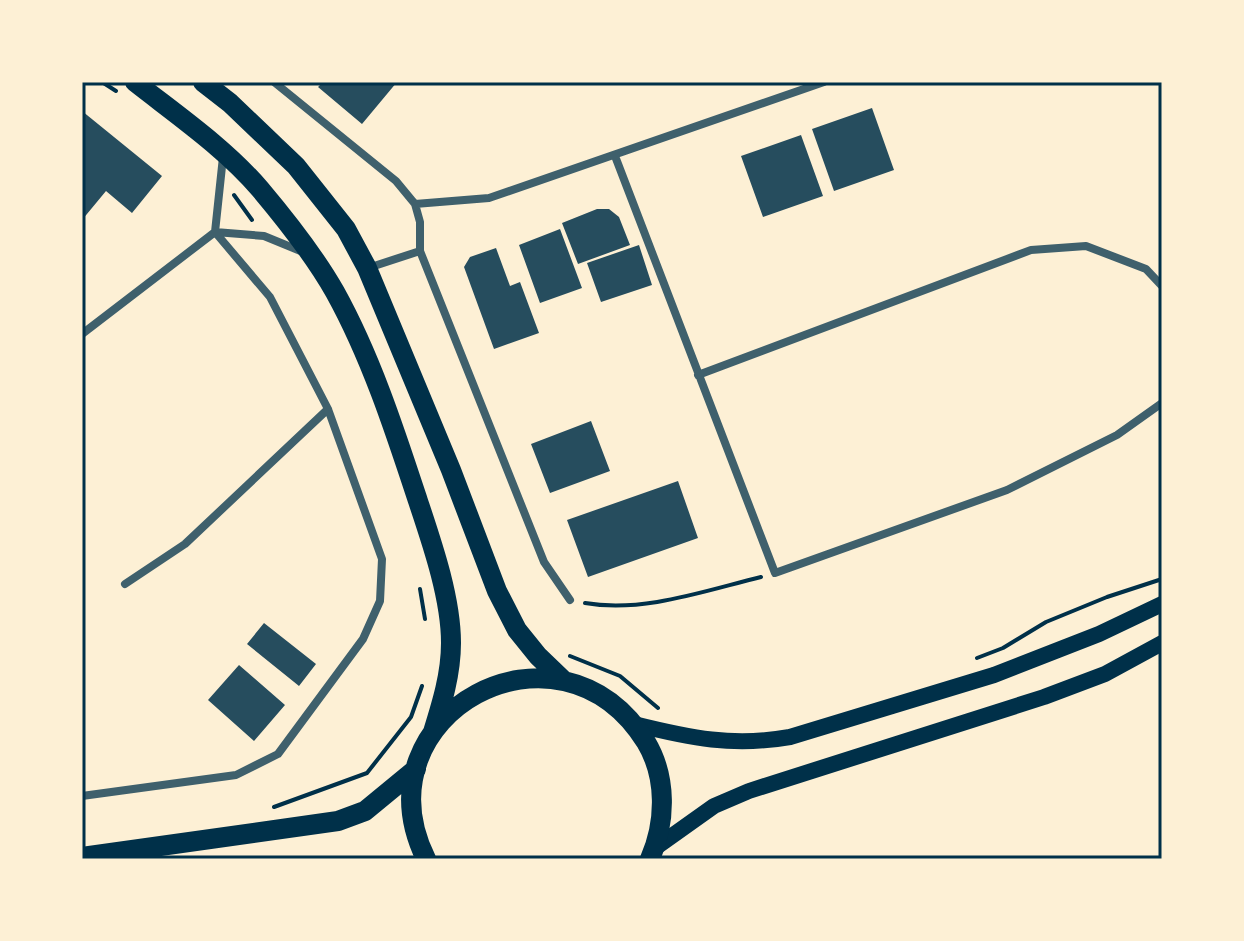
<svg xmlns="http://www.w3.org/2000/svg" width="1244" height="941" viewBox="0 0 1244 941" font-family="'Fira Sans Condensed',sans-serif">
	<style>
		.building { fill: #264d5e }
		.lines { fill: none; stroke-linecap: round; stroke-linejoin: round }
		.path { stroke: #003049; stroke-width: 4 }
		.minor { stroke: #3f606c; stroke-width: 8 }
		.secondary { stroke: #003049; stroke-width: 16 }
		.primary { stroke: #003049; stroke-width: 20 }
		.neatline { fill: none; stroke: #003049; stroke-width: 3 }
	</style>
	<rect width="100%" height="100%" fill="#fdf0d5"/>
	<path class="building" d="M 323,82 L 397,82 L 362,124 L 318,87 Z
		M 872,108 L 894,170 L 834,191 L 812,129 Z
		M 82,111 L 162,176 L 132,213 L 106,191 L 82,220 Z
		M 801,135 L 823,196 L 763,217 L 741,156 Z
		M 597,209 L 609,209 L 619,217 L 630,245 L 578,264 L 562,223 Z
		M 560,229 L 582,288 L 540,303 L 519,245 Z
		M 639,245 L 652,285 L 601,302 L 587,263 Z
		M 496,248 L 510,286 L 520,282 L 539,333 L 494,349 L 464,267 L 470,257 Z
		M 591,421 L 610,471 L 550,493 L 531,444 Z
		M 678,481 L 698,538 L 588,577 L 567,520 Z
		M 264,623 L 316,664 L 299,686 L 247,644 Z
		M 239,665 L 285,705 L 254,741 L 208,700 Z"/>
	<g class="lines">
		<path class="path" d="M 102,82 L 116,91
			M 234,195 L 252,220
			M 420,589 L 425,619
			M 585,603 C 643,613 704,591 761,577
			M 570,656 L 620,676 L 658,708
			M 977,658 L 1003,648 L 1046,622 L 1107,597 L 1162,579
			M 274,807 L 367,773 L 411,717 L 422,686"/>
		<path class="minor" d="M 274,82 L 396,181 L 415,204 L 420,222 L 420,251 L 544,562 L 570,600
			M 615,156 L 775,573 L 1007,490 L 1117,435 L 1162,403
			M 415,204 L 489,198 L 824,82
			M 215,232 L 223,157
			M 368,268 L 420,251
			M 82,334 L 215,232 L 264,236 L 303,252
			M 698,375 L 1031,250 L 1086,246 L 1146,269 L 1162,286
			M 125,584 L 185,544 L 328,409
			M 82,796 L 236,775 L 278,754 L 363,639 L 380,601 L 382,559 L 328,409 L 270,297 L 215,232"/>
		<path class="secondary" d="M 634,724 C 690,738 733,747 790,737 L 994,675 L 1099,634 L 1162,604
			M 655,848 L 714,806 L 749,791 L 1044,697 L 1105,674 L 1162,643"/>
		<path class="primary" d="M 135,82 C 177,115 225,148 260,189 C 287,221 314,255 335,292 C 371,357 395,431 418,501 C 432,543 451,598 451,643 C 451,674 442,703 433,732
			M 203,82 L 230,103 L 296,166 L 346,229 L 367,268 L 451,470 L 497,591 L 517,630 L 538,656 L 563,680
			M 82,857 L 338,821 L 365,811 L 416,769
			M 426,859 C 355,714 559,603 646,742 C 667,777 666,822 650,859"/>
	</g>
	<rect width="1244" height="941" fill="none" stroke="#fdf0d5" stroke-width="168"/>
	<rect x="84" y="84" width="1076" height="773" class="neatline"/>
</svg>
